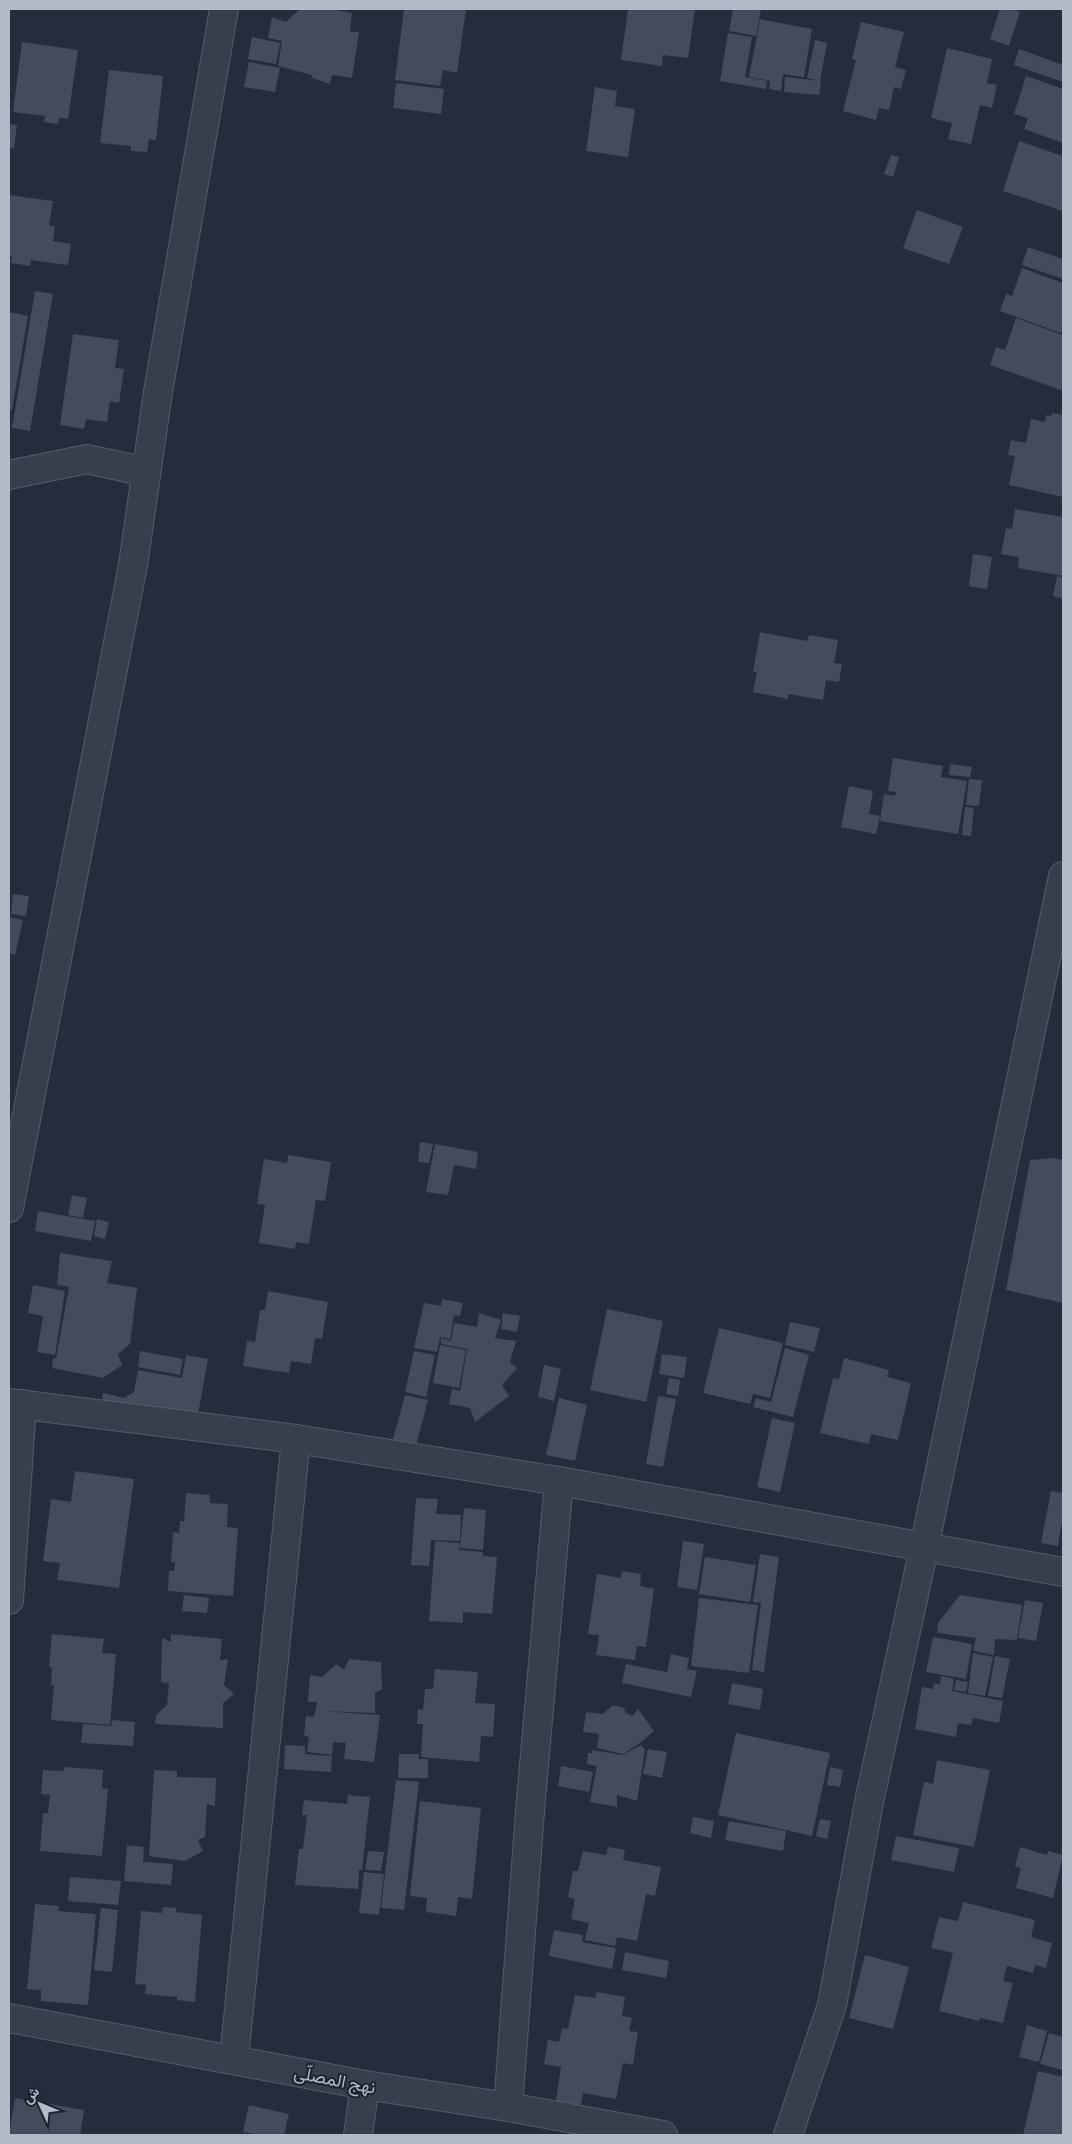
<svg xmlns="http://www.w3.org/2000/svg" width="1072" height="2144" viewBox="0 0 1072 2144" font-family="Manrope,Vazirmatn,sans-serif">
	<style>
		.building { fill: #424c5d }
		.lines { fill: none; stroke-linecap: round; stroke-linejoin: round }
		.minor-casing { stroke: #555c69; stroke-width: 30 }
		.minor { stroke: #373f4c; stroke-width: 28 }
		.labels { text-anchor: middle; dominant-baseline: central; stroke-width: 4; stroke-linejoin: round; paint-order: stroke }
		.street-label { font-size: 18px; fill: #b2b9c7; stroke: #1c2430 }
	</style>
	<rect width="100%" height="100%" fill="#232d3b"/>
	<path class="building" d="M 300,9 L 329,9 L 352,13 L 350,32 L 359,32 L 352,78 L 332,75 L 330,84 L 312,78 L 312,75 L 278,66 L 282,41 L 268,38 L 272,17 L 286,22 Z
		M 404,9 L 466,9 L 457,73 L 443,70 L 440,86 L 395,80 Z
		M 628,9 L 695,9 L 688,58 L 663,55 L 662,66 L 621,60 Z
		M 733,9 L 761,9 L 756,36 L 729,31 Z
		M 1000,9 L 1011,9 L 1020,12 L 1009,46 L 990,39 Z
		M 760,19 L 812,29 L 804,77 L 783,74 L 781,91 L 769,89 L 770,81 L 749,77 Z
		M 861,22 L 904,32 L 895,67 L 906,70 L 901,89 L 894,87 L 889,110 L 879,108 L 876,120 L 843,111 L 856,60 L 852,59 Z
		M 728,33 L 752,37 L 745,77 L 767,81 L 766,89 L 720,81 Z
		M 252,37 L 280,43 L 276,64 L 248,59 Z
		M 815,40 L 827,43 L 820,81 L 807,78 Z
		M 22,42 L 78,50 L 68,119 L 59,118 L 58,124 L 44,122 L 45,116 L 13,112 Z
		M 947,48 L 992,59 L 987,83 L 997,85 L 992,108 L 980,105 L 971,144 L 948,139 L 952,123 L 931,118 Z
		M 1019,49 L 1063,65 L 1063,82 L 1014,65 Z
		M 249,62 L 280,68 L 275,92 L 244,87 Z
		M 109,70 L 163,76 L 156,140 L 149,139 L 147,152 L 131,151 L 131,146 L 100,143 Z
		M 1026,76 L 1063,89 L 1063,143 L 1024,129 L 1028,118 L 1014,114 Z
		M 785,77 L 821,81 L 819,95 L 784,92 Z
		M 396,83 L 444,89 L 441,114 L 393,108 Z
		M 595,87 L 617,91 L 615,106 L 635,109 L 628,157 L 586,151 Z
		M 9,124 L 17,125 L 14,149 L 9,148 Z
		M 1019,141 L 1063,156 L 1063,211 L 1003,191 Z
		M 891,155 L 899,157 L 893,177 L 884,174 Z
		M 9,195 L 53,201 L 49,225 L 55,226 L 53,241 L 71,244 L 68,265 L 31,260 L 30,266 L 11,263 L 12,256 L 9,256 L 10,225 L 9,224 Z
		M 917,210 L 963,227 L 949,264 L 903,248 Z
		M 1028,247 L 1063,259 L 1063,279 L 1022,265 Z
		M 1022,268 L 1063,283 L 1063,326 L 1061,333 L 1000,311 L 1006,294 L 1012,296 Z
		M 35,291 L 53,294 L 30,431 L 12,428 Z
		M 9,312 L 28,316 L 12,410 L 9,409 Z
		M 1016,318 L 1063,335 L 1063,383 L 1061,390 L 990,365 L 996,347 L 1005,350 Z
		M 73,334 L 119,340 L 115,368 L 124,369 L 119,403 L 110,401 L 107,422 L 86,419 L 84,429 L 60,425 Z
		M 1052,413 L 1063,415 L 1063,497 L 1009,485 L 1015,456 L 1008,455 L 1011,440 L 1026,443 L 1031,419 L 1045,422 L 1046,415 L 1051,416 Z
		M 1015,509 L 1063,517 L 1063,576 L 1018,568 L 1019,557 L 1001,554 L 1006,528 L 1012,529 Z
		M 973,554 L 992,557 L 987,589 L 969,586 Z
		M 1057,576 L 1063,578 L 1063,599 L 1053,596 Z
		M 760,632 L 807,641 L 809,635 L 838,640 L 834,663 L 842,664 L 839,682 L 826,680 L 823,700 L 788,694 L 788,699 L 753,692 L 757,672 L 753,672 Z
		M 893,758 L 943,766 L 941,777 L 967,781 L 958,834 L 880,821 L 884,794 L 895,796 L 896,792 L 888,791 Z
		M 950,764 L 972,767 L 970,777 L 949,775 Z
		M 969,779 L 982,780 L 979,806 L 966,805 Z
		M 849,786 L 873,791 L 869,814 L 880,816 L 876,834 L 841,827 Z
		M 965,807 L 974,808 L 971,836 L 962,835 Z
		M 13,894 L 29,896 L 26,916 L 11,914 Z
		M 9,917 L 23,920 L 15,955 L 9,953 Z
		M 420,1142 L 433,1144 L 429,1163 L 418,1162 Z
		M 435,1144 L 478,1152 L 476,1169 L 454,1165 L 448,1195 L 426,1192 Z
		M 288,1155 L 331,1162 L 325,1201 L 316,1200 L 309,1244 L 296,1242 L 295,1249 L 259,1243 L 265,1205 L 257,1204 L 264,1159 L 287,1163 Z
		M 1054,1158 L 1063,1160 L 1063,1303 L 1006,1290 L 1030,1160 Z
		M 72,1195 L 87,1198 L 83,1218 L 68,1215 Z
		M 38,1211 L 95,1221 L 91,1241 L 35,1231 Z
		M 97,1219 L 109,1222 L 105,1239 L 94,1236 Z
		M 60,1253 L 112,1261 L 107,1283 L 137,1288 L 130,1344 L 118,1354 L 122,1365 L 103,1378 L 52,1368 L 53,1358 L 56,1358 L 69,1287 L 57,1285 Z
		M 33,1285 L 65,1291 L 55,1355 L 37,1352 L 43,1316 L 28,1313 Z
		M 268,1291 L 328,1302 L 322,1339 L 315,1338 L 311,1364 L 291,1361 L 289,1373 L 243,1366 L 247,1341 L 255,1342 L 260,1310 L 265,1310 Z
		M 442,1299 L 463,1303 L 460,1316 L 454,1315 L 450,1339 L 440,1337 L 437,1352 L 414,1348 L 424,1303 L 441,1306 Z
		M 607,1309 L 663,1321 L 646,1402 L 590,1390 Z
		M 479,1313 L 501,1320 L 495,1338 L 516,1341 L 510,1362 L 517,1368 L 502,1385 L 509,1396 L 475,1422 L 470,1408 L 449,1404 L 452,1389 L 460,1391 L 467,1349 L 441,1344 L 441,1338 L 451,1341 L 454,1323 L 477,1327 Z
		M 503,1313 L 520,1316 L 517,1332 L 501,1329 Z
		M 790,1322 L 820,1328 L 814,1352 L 785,1345 Z
		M 719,1328 L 783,1343 L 770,1398 L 753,1394 L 750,1404 L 703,1393 Z
		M 440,1345 L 466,1350 L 459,1388 L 433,1383 Z
		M 785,1348 L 809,1355 L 793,1417 L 753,1407 L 756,1398 L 771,1402 Z
		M 140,1351 L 183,1359 L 180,1375 L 138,1367 Z
		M 414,1351 L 435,1355 L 426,1397 L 405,1392 Z
		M 662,1354 L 687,1357 L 684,1378 L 659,1374 Z
		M 186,1355 L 208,1359 L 198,1415 L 101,1404 L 103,1393 L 124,1398 L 134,1392 L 138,1370 L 182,1378 Z
		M 844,1358 L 889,1370 L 887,1377 L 911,1383 L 898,1440 L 871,1434 L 869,1444 L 820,1433 L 833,1378 L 839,1379 Z
		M 544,1365 L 561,1369 L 554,1401 L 538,1397 Z
		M 669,1378 L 680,1380 L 678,1396 L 666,1394 Z
		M 405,1395 L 428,1400 L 415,1449 L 392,1443 Z
		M 658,1396 L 676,1399 L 663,1467 L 646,1464 Z
		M 559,1398 L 587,1405 L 575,1461 L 546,1455 Z
		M 772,1418 L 795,1423 L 780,1492 L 757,1487 Z
		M 75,1471 L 134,1479 L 119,1588 L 57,1580 L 60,1563 L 43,1561 L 51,1499 L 71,1502 Z
		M 1051,1491 L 1063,1493 L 1063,1515 L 1058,1546 L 1041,1543 Z
		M 186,1493 L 210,1495 L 210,1503 L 228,1504 L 227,1527 L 238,1528 L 233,1596 L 168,1591 L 169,1571 L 174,1571 L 175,1563 L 171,1562 L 173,1532 L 179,1533 L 180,1521 L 184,1521 Z
		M 416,1498 L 438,1499 L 436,1514 L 461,1515 L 460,1541 L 431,1540 L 429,1566 L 411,1565 Z
		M 464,1508 L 486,1510 L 483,1550 L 460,1548 Z
		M 435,1541 L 460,1543 L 459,1550 L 483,1552 L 483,1556 L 497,1557 L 492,1614 L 463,1612 L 463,1623 L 429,1621 Z
		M 683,1541 L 704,1544 L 697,1590 L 677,1587 Z
		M 760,1554 L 779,1557 L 764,1672 L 752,1670 L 761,1603 L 753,1602 Z
		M 705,1557 L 756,1565 L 750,1602 L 699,1594 Z
		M 622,1571 L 641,1574 L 640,1586 L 654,1589 L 646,1647 L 637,1646 L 635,1660 L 596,1655 L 599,1635 L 588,1634 L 597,1574 L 621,1578 Z
		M 184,1595 L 209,1598 L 207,1613 L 182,1611 Z
		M 960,1595 L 1022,1605 L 1017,1640 L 995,1639 L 994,1655 L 973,1651 L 976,1638 L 937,1633 L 938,1623 Z
		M 699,1598 L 758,1605 L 749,1673 L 691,1666 Z
		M 1025,1600 L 1043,1603 L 1036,1641 L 1018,1638 Z
		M 52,1634 L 104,1639 L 102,1653 L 116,1654 L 110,1725 L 51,1720 L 54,1685 L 51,1685 L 52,1667 L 49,1667 Z
		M 171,1634 L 222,1639 L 220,1660 L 228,1659 L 224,1685 L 234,1694 L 223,1703 L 223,1728 L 155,1724 L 156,1715 L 167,1705 L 169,1683 L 161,1682 L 162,1638 L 171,1642 Z
		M 933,1637 L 972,1644 L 966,1679 L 926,1672 Z
		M 973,1653 L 993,1657 L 985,1696 L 968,1693 Z
		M 671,1654 L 689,1658 L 687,1669 L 697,1671 L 691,1697 L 622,1683 L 626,1664 L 667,1672 Z
		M 995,1656 L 1010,1659 L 1002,1698 L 988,1696 Z
		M 349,1659 L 381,1662 L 382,1689 L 375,1693 L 375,1713 L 322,1711 L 380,1715 L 374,1762 L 344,1759 L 346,1743 L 333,1742 L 332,1755 L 307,1752 L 309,1737 L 304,1736 L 306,1716 L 314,1717 L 317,1702 L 308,1702 L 310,1675 L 322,1677 L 336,1664 L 344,1670 Z
		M 435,1669 L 478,1672 L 475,1703 L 495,1704 L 493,1737 L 481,1736 L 479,1762 L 421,1757 L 423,1724 L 417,1724 L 418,1709 L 423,1710 L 425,1689 L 433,1689 Z
		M 941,1676 L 954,1679 L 952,1691 L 1003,1701 L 999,1723 L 973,1718 L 971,1725 L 958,1723 L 956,1737 L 915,1729 L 922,1687 L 933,1689 L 934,1683 L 940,1684 Z
		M 956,1680 L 968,1682 L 966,1692 L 954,1690 Z
		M 732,1683 L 763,1689 L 760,1710 L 728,1704 Z
		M 613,1705 L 624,1708 L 626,1713 L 633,1716 L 638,1709 L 654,1731 L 640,1743 L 623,1754 L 597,1748 L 599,1734 L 583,1732 L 586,1712 L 603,1714 Z
		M 112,1720 L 135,1722 L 133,1746 L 81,1743 L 83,1724 L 111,1726 Z
		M 736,1733 L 830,1753 L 812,1836 L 718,1815 Z
		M 285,1745 L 305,1746 L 305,1754 L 332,1756 L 331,1772 L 284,1769 Z
		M 641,1745 L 645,1750 L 637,1801 L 617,1795 L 617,1807 L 590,1802 L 597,1766 L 587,1764 L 588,1753 L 592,1753 L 592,1750 L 622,1755 Z
		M 648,1749 L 667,1752 L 662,1778 L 643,1774 Z
		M 399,1754 L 419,1754 L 418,1759 L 428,1759 L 428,1778 L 398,1778 Z
		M 937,1760 L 990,1770 L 974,1847 L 913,1835 L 924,1782 L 933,1784 Z
		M 561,1766 L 593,1772 L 589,1792 L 558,1786 Z
		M 64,1767 L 103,1770 L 102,1788 L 108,1789 L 102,1856 L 40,1851 L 43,1813 L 48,1813 L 50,1795 L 41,1794 L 43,1770 L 64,1771 Z
		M 830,1767 L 843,1770 L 840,1787 L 827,1785 Z
		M 154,1770 L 177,1771 L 177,1777 L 216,1778 L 215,1806 L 207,1804 L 205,1837 L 198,1840 L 203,1851 L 185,1861 L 149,1856 Z
		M 396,1780 L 419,1782 L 404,1910 L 381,1908 Z
		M 348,1795 L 370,1797 L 362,1870 L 359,1870 L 358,1889 L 295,1885 L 299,1849 L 303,1849 L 307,1815 L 302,1815 L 304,1800 L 347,1804 Z
		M 420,1801 L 481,1808 L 472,1899 L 458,1897 L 456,1916 L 426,1912 L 427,1898 L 410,1896 Z
		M 693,1817 L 714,1821 L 711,1838 L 690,1833 Z
		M 820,1819 L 831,1821 L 827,1839 L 816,1836 Z
		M 729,1821 L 786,1831 L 783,1851 L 725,1840 Z
		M 896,1836 L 959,1848 L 954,1872 L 891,1860 Z
		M 127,1845 L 144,1847 L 143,1862 L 173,1864 L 171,1885 L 124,1881 Z
		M 608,1847 L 625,1850 L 623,1860 L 661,1867 L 655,1896 L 646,1894 L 637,1941 L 617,1937 L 615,1946 L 585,1940 L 589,1923 L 571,1919 L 575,1899 L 568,1897 L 573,1871 L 578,1871 L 583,1851 L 606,1855 Z
		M 1020,1847 L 1047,1855 L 1048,1851 L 1063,1855 L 1053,1898 L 1016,1888 L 1021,1868 L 1015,1866 Z
		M 368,1851 L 384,1852 L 381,1871 L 365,1870 Z
		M 364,1872 L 384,1874 L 379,1915 L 359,1913 Z
		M 70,1877 L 121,1881 L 118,1905 L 68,1901 Z
		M 963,1902 L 1035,1920 L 1031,1937 L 1052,1943 L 1046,1968 L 1035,1965 L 1033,1973 L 1007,1966 L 1003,1981 L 1013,1983 L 1003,2023 L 980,2018 L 979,2021 L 939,2011 L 953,1953 L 931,1948 L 939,1917 L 958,1921 Z
		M 35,1904 L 59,1906 L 58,1911 L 96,1914 L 88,2005 L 41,2001 L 41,1990 L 27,1989 Z
		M 163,1907 L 176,1908 L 176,1912 L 202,1915 L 195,2002 L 177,2000 L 177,1997 L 145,1994 L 146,1985 L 135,1984 L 141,1911 L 162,1913 Z
		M 101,1908 L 118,1910 L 112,1972 L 94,1970 Z
		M 554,1930 L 583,1935 L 582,1942 L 616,1948 L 612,1969 L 549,1956 Z
		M 625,1952 L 669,1961 L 666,1978 L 622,1970 Z
		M 865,1955 L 909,1967 L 893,2029 L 849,2018 Z
		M 597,1992 L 625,1997 L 622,2016 L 632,2018 L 629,2031 L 638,2032 L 633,2065 L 623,2063 L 616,2099 L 583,2093 L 581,2105 L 556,2101 L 561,2067 L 544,2064 L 548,2040 L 559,2042 L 562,2028 L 568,2029 L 575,1995 L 595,1998 Z
		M 1027,2025 L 1047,2031 L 1039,2062 L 1019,2057 Z
		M 1049,2033 L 1063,2037 L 1063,2070 L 1040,2064 Z
		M 1038,2071 L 1063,2077 L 1063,2135 L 1023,2135 Z
		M 15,2098 L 84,2110 L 80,2135 L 9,2135 Z
		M 249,2105 L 289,2114 L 284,2135 L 260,2135 L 243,2132 Z"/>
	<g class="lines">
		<defs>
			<path id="minor" d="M 9,475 L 87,459 L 146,472
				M 9,1208 L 133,565 L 158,392 L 224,9
				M 9,1403 L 296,1439 L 559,1481 L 1063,1572
				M 9,1600 L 22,1404
				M 9,2018 L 365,2085 L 508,2107 L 663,2135
				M 234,2059 L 296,1439
				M 508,2107 L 530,1811 L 559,1481
				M 358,2135 L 365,2085
				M 788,2135 L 832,2005 L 869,1802 L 924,1548 L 1063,876"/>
		</defs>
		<use href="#minor" class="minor-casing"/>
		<use href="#minor" class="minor"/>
	</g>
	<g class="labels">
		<g class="street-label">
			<text transform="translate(335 2079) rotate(11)">نهج المصلّى</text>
		</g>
	</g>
	<rect width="1072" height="2144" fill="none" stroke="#b2b9c7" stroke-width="20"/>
	<g transform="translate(40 2104) rotate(314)" stroke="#1c2430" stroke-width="4" paint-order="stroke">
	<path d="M0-4L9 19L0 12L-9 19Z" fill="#b2b9c7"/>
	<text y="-8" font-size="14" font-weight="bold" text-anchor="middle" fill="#b2b9c7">ش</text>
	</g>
</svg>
